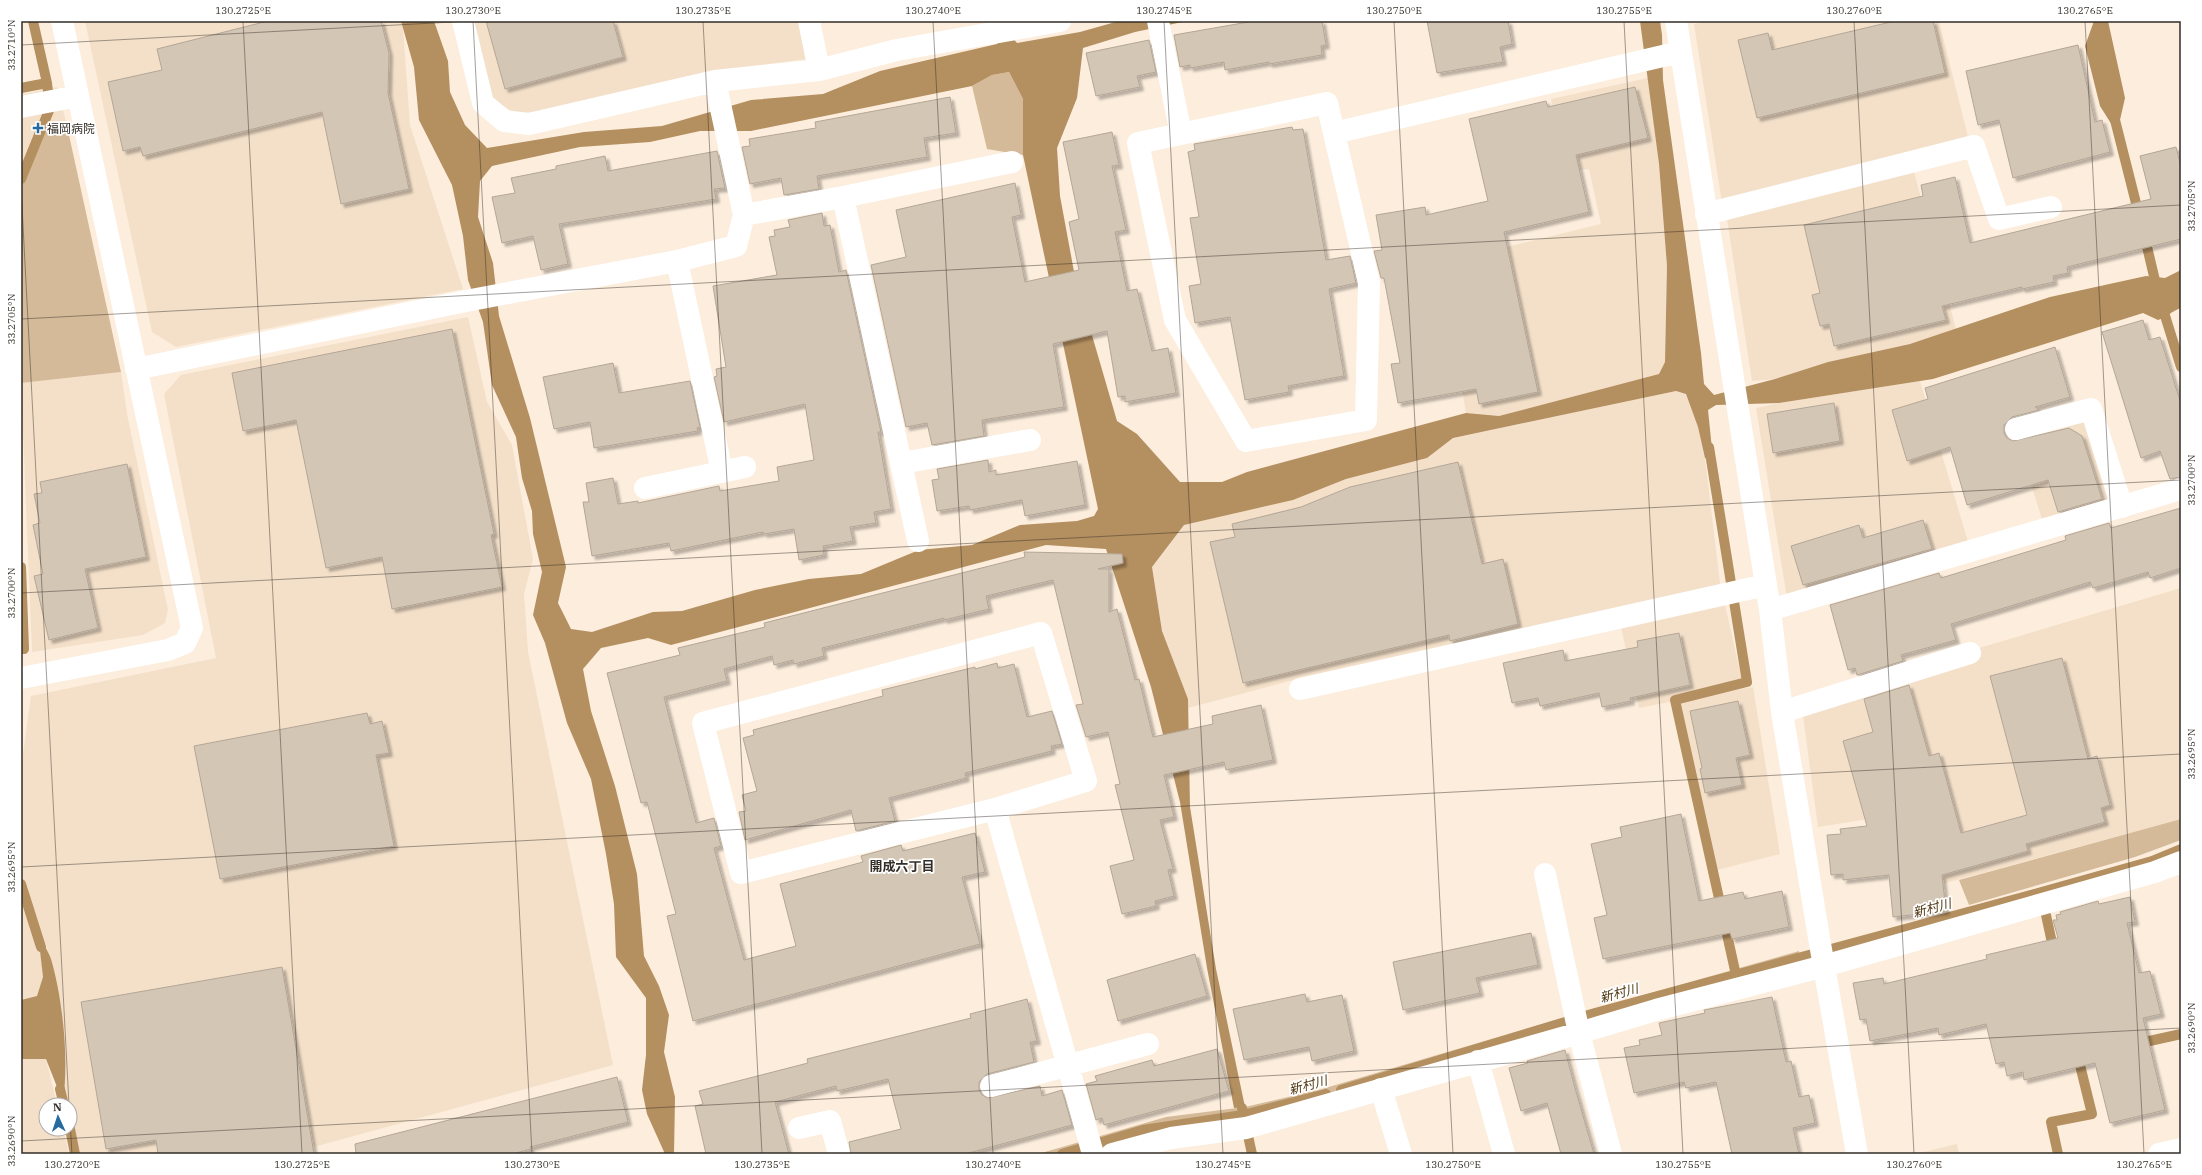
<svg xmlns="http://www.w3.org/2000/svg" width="2202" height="1175" viewBox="0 0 2202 1175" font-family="'IBM Plex Serif','Noto Sans JP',serif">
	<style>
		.built { fill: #f4e0c9 }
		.green { fill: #d4ba99 }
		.water { fill: #b48f60; fill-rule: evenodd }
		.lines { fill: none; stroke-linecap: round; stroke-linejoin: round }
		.stream { stroke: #b48f60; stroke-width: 10 }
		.building { fill: #d4c6b5; stroke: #b4a696; filter: url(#shadow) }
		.minor { stroke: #fff; stroke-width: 22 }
		.ticks { fill: none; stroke: #322d26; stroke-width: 1; stroke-opacity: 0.45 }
		.poi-dot { fill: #266ba0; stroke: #fff; stroke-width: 1.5 }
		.labels { text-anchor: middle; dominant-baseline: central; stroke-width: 3.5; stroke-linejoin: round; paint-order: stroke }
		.poi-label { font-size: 12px; fill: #322d26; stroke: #fff; text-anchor: start }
		.neighbourhood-label { font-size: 13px; font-weight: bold; fill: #322d26; stroke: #fff }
		.water-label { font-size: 13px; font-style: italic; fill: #4f350f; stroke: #fff }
		.neatline { fill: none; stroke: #322d26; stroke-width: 1.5 }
		.ticks-label { font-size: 10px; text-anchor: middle; fill: #322d26 }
	</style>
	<defs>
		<filter id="shadow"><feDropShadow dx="3.5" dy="3.5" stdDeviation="1" flood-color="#0004"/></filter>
	</defs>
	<rect width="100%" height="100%" fill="#fceddc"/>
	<path class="built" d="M 85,21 L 401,21 L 403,28 L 410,125 L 463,289 L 176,347 L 152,332 Z
		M 469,21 L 800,21 L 807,59 L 720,70 L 520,116 L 489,97 Z
		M 1710,21 L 1939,21 L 1968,137 L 1722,203 L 1694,24 Z
		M 1648,78 L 1659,164 L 1667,266 L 1665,362 L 1659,374 L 1499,416 L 1466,413 L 1441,263 L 1601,224 L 1589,169 L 1568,171 L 1551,99 Z
		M 57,87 L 67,126 L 43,131 L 21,174 L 21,95 Z
		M 1913,168 L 1956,329 L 1910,344 L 1828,362 L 1775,379 L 1752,381 L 1727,219 Z
		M 468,317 L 487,402 L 512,445 L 533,559 L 524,594 L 528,652 L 613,1065 L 288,1154 L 80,1154 L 65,1087 L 62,1010 L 50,957 L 21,871 L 21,769 L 31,696 L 216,658 L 164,394 L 181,375 Z
		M 121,372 L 127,414 L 168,610 L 165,623 L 143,635 L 32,652 L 21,383 Z
		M 1920,381 L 1969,545 L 1787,598 L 1756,408 L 1779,403 Z
		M 1676,391 L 1686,394 L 1698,427 L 1705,458 L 1720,583 L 1742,680 L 1674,697 L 1674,700 L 1753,687 L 1780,854 L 1713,871 L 1674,701 L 1639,708 L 1617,609 L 1297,679 L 1188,708 L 1188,699 L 1162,631 L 1152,567 L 1184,525 L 1293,500 L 1346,479 L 1427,458 L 1453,438 Z
		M 2085,421 L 2110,503 L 2043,522 L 2017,441 Z
		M 2181,588 L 2181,819 L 1916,891 L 1893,815 L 1818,827 L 1801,701 Z
		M 21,894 L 39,943 L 43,978 L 37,996 L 21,1000 Z
		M 21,1059 L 46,1059 L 57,1105 L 46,1105 L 46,1129 L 63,1129 L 69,1154 L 21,1154 Z
		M 1957,1144 L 1959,1154 L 1915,1154 Z"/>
	<path class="green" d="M 1009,72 L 1023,99 L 1023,155 L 987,149 L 972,86 L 992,75 Z
		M 67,126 L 121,372 L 21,383 L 21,186 L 43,131 Z
		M 2181,819 L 2181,840 L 2135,857 L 1969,905 L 1959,880 Z
		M 1799,951 L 1800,964 L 1241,1123 L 1091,1154 L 1038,1154 L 1166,1117 L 1245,1107 L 1322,1089 L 1556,1020 Z"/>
	<path class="water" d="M 401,21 L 434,21 L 448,61 L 450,92 L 465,125 L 487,148 L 584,132 L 662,126 L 751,100 L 823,94 L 880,71 L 997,44 L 1000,37 L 995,21 L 1012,21 L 1012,37 L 1017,43 L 1080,32 L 1119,21 L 1187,21 L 1135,32 L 1083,48 L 1077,98 L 1057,148 L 1060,196 L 1075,277 L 1117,421 L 1137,434 L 1180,482 L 1222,482 L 1247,472 L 1466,413 L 1499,416 L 1659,374 L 1665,362 L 1667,266 L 1659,164 L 1640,21 L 1660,21 L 1662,35 L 1663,80 L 1701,353 L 1704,384 L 1714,395 L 1775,379 L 1828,362 L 1910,344 L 2050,297 L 2146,276 L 2165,278 L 2181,270 L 2181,308 C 2172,311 2167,317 2158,320 L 2143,313 L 1933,379 L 1779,403 L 1716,405 L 1708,410 L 1713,459 L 1705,458 L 1698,427 L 1686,394 L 1676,391 L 1453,438 L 1427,458 L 1346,479 L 1293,500 L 1184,525 L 1152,567 L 1162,631 L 1188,699 L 1190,807 L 1216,969 L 1245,1107 L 1234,1108 L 1207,968 L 1180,802 L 1151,687 L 1106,549 L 1046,545 L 671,645 L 648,638 L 601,648 L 583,669 L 591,711 L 615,786 L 637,874 L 644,956 L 659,986 L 669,1015 L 664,1052 L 675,1097 L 674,1154 L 665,1154 L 647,1114 L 642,1090 L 646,1055 L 646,998 L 616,957 L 614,904 L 606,854 L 591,779 L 567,723 L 545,643 L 533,615 L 542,572 L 533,534 L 532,511 L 522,478 L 516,437 L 492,385 L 483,322 L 468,280 L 463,236 L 452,185 L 419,120 L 414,67 ZM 1009,72 L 1023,99 L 1023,155 L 1098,509 L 1094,516 L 1077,521 L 1020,525 L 972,545 L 919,550 L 861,574 L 809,579 L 755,590 L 682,611 L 653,612 L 592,632 L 571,629 L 558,603 L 566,567 L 530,418 L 499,316 L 493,263 L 478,217 L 480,181 L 492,166 L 580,147 L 650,142 L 700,131 L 751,131 L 972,86 L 992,75 Z
		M 2094,21 L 2108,21 L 2125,98 L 2117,133 L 2100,106 L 2085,46 Z
		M 38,934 C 42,942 48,950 51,959 C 63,1000 69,1060 63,1102 L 46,1059 L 21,1059 L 21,1000 L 37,996 L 43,977 Z"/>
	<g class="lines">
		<path class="stream" d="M 21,88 L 47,83
			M 2115,120 L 2139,215
			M 21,179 L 50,108 L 47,83 L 33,21
			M 2144,234 L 2157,289
			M 2162,306 L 2181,367
			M 1709,447 L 1747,682 L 1675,700 L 1736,975
			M 21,567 L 24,649
			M 21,884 L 41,947
			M 2046,915 L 2054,952
			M 2136,1044 L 2181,1034
			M 60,1089 L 64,1105
			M 1341,1090 L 1595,1013 L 2038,893 L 2152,861 L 2181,849
			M 1242,1108 L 1252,1154
			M 70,1129 L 75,1154
			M 1062,1154 L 1143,1130 L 1243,1115 L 1326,1094
			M 2058,1154 L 2051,1122 L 2092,1114 L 2077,1053"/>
	</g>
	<path class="building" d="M 268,21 L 381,21 L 389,53 L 388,93 L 409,189 L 341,204 L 322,112 L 143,156 L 140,147 L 123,151 L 108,82 L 162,70 L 157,49 Z
		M 486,21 L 613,21 L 623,57 L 505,89 Z
		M 1254,21 L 1322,21 L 1326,45 L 1321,46 L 1322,55 L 1269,64 L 1269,62 L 1225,70 L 1224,62 L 1190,68 L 1190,65 L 1180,67 L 1174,35 Z
		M 1427,21 L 1508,21 L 1512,44 L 1500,47 L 1503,62 L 1437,73 Z
		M 1895,21 L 1933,21 L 1945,73 L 1757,118 L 1738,40 L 1768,33 L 1772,50 Z
		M 1149,40 L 1156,72 L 1137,76 L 1140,87 L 1096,96 L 1086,53 Z
		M 2078,45 L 2095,122 L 2102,120 L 2110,152 L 2013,178 L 1999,120 L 1978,125 L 1966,71 Z
		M 1635,87 L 1648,138 L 1576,155 L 1589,212 L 1504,232 L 1538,392 L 1479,404 L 1476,389 L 1398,403 L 1391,364 L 1400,363 L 1384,278 L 1381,278 L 1374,251 L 1382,250 L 1376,215 L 1425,207 L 1426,215 L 1488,201 L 1469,119 L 1546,101 L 1548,107 Z
		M 950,97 L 956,133 L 924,138 L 927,157 L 817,176 L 819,189 L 784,195 L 781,178 L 750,184 L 742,147 L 750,146 L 749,139 L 816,128 L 815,122 Z
		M 1292,127 L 1293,130 L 1303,129 L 1326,260 L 1350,256 L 1356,283 L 1329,289 L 1344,376 L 1288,386 L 1289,392 L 1245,400 L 1230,317 L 1195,323 L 1189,286 L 1201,284 L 1190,218 L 1199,217 L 1188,152 L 1195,150 L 1194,144 Z
		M 1112,132 L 1119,165 L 1112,166 L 1126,230 L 1115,232 L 1127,291 L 1137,289 L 1152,351 L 1168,348 L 1176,393 L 1125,402 L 1125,396 L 1118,397 L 1107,331 L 1053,344 L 1064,407 L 982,420 L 984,436 L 932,445 L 927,423 L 906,427 L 871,265 L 906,257 L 896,210 L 1015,183 L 1021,215 L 1012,217 L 1025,282 L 1079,270 L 1069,222 L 1079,219 L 1063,142 Z
		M 2176,147 L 2181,167 L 2181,239 L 2067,267 L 2068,273 L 2053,276 L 2054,282 L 2022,289 L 2022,287 L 1942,306 L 1946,320 L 1834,346 L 1829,324 L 1820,326 L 1812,295 L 1820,293 L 1804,225 L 1923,196 L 1921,185 L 1955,177 L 1970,243 L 2151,199 L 2140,156 Z
		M 717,151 L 725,188 L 714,189 L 716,199 L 559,224 L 568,264 L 541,270 L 533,236 L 502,243 L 492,197 L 515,193 L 511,178 L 556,169 L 556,166 L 605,156 L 608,171 Z
		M 822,213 L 824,226 L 830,225 L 839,272 L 846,270 L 881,432 L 878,432 L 891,509 L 874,512 L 876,523 L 850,527 L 853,541 L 823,546 L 824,555 L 799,560 L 794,529 L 764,534 L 763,532 L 671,551 L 669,543 L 592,556 L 583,502 L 589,502 L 586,483 L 613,478 L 618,504 L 638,501 L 638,503 L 719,486 L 720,491 L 779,481 L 777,467 L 814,460 L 805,404 L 724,422 L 714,377 L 717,376 L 716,369 L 726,367 L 713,286 L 777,275 L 769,237 L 775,236 L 774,230 L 790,227 L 788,220 Z
		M 2143,320 L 2149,340 L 2160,337 L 2181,404 L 2181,477 L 2170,479 L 2160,451 L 2141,458 L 2102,332 Z
		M 452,329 L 494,534 L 491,535 L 502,587 L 392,609 L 382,557 L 326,568 L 296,420 L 243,431 L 232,373 Z
		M 2055,347 L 2070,397 L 2035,407 L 2039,410 L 2012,417 L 2004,425 L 2004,433 L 2007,438 L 2013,441 L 2069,428 L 2082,436 L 2102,499 L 2058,512 L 2048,480 L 1967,505 L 1950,447 L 1907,461 L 1892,410 L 1928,399 L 1925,388 Z
		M 613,363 L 619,393 L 690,381 L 700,427 L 697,428 L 698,431 L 594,448 L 590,422 L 554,429 L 543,377 Z
		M 1834,403 L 1840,441 L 1773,453 L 1767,414 Z
		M 988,460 L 989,472 L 996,470 L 996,475 L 1077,461 L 1085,505 L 1025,516 L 1022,500 L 970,510 L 969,506 L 937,511 L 932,480 L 939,479 L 937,469 Z
		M 1458,462 L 1482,564 L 1503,559 L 1518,624 L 1450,641 L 1449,635 L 1243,683 L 1210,542 L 1235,537 L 1232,524 L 1301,507 L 1350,487 Z
		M 127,464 L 146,557 L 85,569 L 98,628 L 49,640 L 34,576 L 43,574 L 33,525 L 40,523 L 34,494 L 42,493 L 40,482 Z
		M 2181,508 L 2181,568 L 2150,578 L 2148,572 L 2093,588 L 2090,582 L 1951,624 L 1956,640 L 1901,655 L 1903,661 L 1857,675 L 1855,668 L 1848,670 L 1830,605 L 1939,573 L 1941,578 L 2066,540 L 2065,536 L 2109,523 L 2111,528 Z
		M 1923,520 L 1932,549 L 1803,585 L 1791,546 L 1859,525 L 1863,538 Z
		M 1024,552 L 1122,554 L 1123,563 L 1098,569 L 1109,569 L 1109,612 L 1117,609 L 1135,680 L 1139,679 L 1153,737 L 1213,724 L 1212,716 L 1261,705 L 1273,760 L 1226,770 L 1224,762 L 1164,775 L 1174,817 L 1160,820 L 1173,869 L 1168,870 L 1174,896 L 1155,901 L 1156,906 L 1122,914 L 1110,866 L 1134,860 L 1115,785 L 1120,784 L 1108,732 L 1086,737 L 1076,705 L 1083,704 L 1053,580 L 986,596 L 989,609 L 944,620 L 944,618 L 822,648 L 824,656 L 794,664 L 793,660 L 774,665 L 772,656 L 724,669 L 727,681 L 664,697 L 696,823 L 714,818 L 721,846 L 714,848 L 744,960 L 796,946 L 780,884 L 863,862 L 861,856 L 901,845 L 903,851 L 975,833 L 985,872 L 962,877 L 980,944 L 693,1021 L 667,916 L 676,914 L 647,802 L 641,803 L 607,673 L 680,655 L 678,648 L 765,627 L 764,623 L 1025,557 Z
		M 1679,633 L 1690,685 L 1630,698 L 1631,701 L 1602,707 L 1599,693 L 1540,706 L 1538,698 L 1512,703 L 1503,663 L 1563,650 L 1565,661 L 1638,647 L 1637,641 Z
		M 2062,658 L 2088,759 L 2097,756 L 2110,805 L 2101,808 L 2105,822 L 2026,844 L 2028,851 L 1942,875 L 1946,911 L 1893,917 L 1889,875 L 1843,880 L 1843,874 L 1831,875 L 1827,835 L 1841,834 L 1840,829 L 1867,826 L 1843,741 L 1873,732 L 1864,699 L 1909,685 L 1929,756 L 1939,753 L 1961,833 L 2027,815 L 1990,676 Z
		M 997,663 L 998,668 L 1014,664 L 1027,717 L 1052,711 L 1062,744 L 1051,746 L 1052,751 L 965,773 L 966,778 L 889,798 L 895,821 L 856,831 L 851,810 L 745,840 L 739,812 L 746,811 L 742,795 L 757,791 L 743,738 L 754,735 L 753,730 L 883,696 L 882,690 L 975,667 L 975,669 Z
		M 1738,701 L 1750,755 L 1736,758 L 1742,785 L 1705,793 L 1700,769 L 1702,768 L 1690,711 Z
		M 367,713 L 370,724 L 382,721 L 389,753 L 376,755 L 394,846 L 220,879 L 194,746 Z
		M 1681,814 L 1699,901 L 1743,892 L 1745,899 L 1782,891 L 1789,927 L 1732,939 L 1730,933 L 1603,959 L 1594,918 L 1607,915 L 1591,844 L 1622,837 L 1620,827 Z
		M 2130,897 L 2135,922 L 2127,923 L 2139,973 L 2150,971 L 2161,1014 L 2143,1018 L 2165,1110 L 2110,1123 L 2095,1063 L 2024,1080 L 2023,1072 L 2007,1076 L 2004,1062 L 1996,1064 L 1986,1024 L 1939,1035 L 1938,1028 L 1870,1041 L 1866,1019 L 1860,1020 L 1853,983 L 1883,978 L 1884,984 L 1987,959 L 1986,955 L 2058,938 L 2053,920 L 2057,920 L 2056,915 L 2061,914 L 2060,912 L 2098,901 L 2099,904 Z
		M 1531,933 L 1538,965 L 1476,978 L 1480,993 L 1403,1010 L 1393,962 Z
		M 1195,954 L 1207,996 L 1118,1021 L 1107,980 Z
		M 282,967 L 314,1154 L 158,1154 L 156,1140 L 106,1149 L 81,1002 Z
		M 1305,994 L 1307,1002 L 1342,995 L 1354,1051 L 1312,1061 L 1309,1047 L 1244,1060 L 1233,1009 Z
		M 1772,997 L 1786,1062 L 1791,1061 L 1799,1097 L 1809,1095 L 1815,1123 L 1793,1128 L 1799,1154 L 1732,1154 L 1716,1082 L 1686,1088 L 1684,1082 L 1634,1093 L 1624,1048 L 1640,1045 L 1639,1040 L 1662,1035 L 1659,1023 L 1705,1013 L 1704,1010 Z
		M 1027,999 L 1037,1041 L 1030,1042 L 1034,1062 L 987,1074 L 979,1082 L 979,1090 L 982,1095 L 988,1098 L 1040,1086 L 1042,1096 L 1062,1090 L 1072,1125 L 965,1154 L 851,1154 L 849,1142 L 901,1129 L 888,1079 L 837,1091 L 836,1086 L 775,1102 L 789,1154 L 706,1154 L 695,1106 L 703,1104 L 699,1091 L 808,1063 L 807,1059 L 971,1018 L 970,1014 Z
		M 1217,1049 L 1229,1091 L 1104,1125 L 1102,1118 L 1096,1120 L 1086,1084 L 1097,1081 L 1095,1076 L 1152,1060 L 1154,1066 Z
		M 1565,1050 L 1575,1088 L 1594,1154 L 1561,1154 L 1547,1103 L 1521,1111 L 1509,1068 L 1528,1063 L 1527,1061 Z
		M 617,1077 L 628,1122 L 530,1147 L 531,1149 L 512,1154 L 356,1154 L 355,1144 Z"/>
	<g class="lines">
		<path class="minor" d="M 463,21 L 483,103 L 504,121 L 529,124 L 715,81 L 819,70 L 897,50 L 1060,21
			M 809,21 L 819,70
			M 1158,21 L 1181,134
			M 1676,21 L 1770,610 L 1782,712 L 1819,938 L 1857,1154
			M 1327,103 L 1369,283 L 1366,420 L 1246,441 L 1175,320 L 1138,143 Z
			M 21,107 L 78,96
			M 1334,133 L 1680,52
			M 843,197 L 918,541
			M 1706,214 L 1974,146 L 1999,219 L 2051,207
			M 744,215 L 843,197 L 1012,162
			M 677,261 L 722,472
			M 136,369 L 466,301 L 677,261 L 736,246 L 744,215 L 715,81
			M 2016,429 L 2091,409 L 2122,507
			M 902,463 L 1030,440
			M 645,488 L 745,467
			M 1770,610 L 2181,489
			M 21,678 L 168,650 L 185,643 L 192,628 L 62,21
			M 1300,689 L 1766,585
			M 1782,712 L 1970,653
			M 995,809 L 741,873 L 703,723 L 1041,633 L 1086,781 L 995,809 L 1093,1154
			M 1545,874 L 1579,1033 L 1611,1154
			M 1478,1061 L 1504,1154
			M 991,1086 L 1148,1044
			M 1381,1089 L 1401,1154
			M 799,1128 L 830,1121 L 839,1154
			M 1112,1154 L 1171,1138 L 1246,1128 L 1579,1033 L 1656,1010 L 1824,966 L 2155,872 L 2181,862
			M 2159,1154 L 2181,1149"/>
	</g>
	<path class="ticks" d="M 243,21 L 302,1154M 473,21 L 532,1154M 703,21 L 762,1154M 933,21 L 993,1154M 1164,21 L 1223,1154M 1394,21 L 1453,1154M 1624,21 L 1683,1154M 1854,21 L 1914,1154M 2085,21 L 2144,1154M 21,45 L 471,21M 21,187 L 69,1105M 21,319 L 2181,205M 21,593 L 2181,480M 21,867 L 2181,754M 70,1122 L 72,1154M 21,1141 L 2181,1028"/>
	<path class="poi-dot" d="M36 122h4v4h4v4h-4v4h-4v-4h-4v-4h4z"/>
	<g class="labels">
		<g class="poi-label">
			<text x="47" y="128">福岡病院</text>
		</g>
		<g class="neighbourhood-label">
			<text x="902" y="866">開成六丁目</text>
		</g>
		<g class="water-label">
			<text transform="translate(1932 908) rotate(-15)">新村川</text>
			<text transform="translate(1619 993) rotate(-15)">新村川</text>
			<text transform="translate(1308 1085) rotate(-15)">新村川</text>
		</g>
	</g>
	<rect width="2202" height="1175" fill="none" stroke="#ffffff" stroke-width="44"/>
	<g transform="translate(58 1117) rotate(357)"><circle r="19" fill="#ffffff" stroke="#adaba8"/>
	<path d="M0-3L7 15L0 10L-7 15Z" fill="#266ba0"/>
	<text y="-6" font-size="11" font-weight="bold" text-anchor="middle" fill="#322d26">N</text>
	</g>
	<rect x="22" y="22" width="2158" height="1131" class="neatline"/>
	<g class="ticks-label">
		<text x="243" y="14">130.2725°E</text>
		<text x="473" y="14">130.2730°E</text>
		<text x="703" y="14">130.2735°E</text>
		<text x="933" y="14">130.2740°E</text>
		<text x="1164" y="14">130.2745°E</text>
		<text x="1394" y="14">130.2750°E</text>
		<text x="1624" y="14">130.2755°E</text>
		<text x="1854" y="14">130.2760°E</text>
		<text x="2085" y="14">130.2765°E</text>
		<text transform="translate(11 45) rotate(-90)" y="4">33.2710°N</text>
		<text transform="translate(2191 206) rotate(-90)" y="4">33.2705°N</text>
		<text transform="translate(11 319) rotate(-90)" y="4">33.2705°N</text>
		<text transform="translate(2191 480) rotate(-90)" y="4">33.2700°N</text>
		<text transform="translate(11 593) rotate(-90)" y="4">33.2700°N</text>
		<text transform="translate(2191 754) rotate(-90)" y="4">33.2695°N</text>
		<text transform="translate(11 867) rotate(-90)" y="4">33.2695°N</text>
		<text transform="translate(2191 1028) rotate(-90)" y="4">33.2690°N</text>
		<text transform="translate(11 1141) rotate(-90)" y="4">33.2690°N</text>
		<text x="72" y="1168">130.2720°E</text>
		<text x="302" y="1168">130.2725°E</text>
		<text x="532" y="1168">130.2730°E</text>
		<text x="762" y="1168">130.2735°E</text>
		<text x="993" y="1168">130.2740°E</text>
		<text x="1223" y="1168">130.2745°E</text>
		<text x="1453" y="1168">130.2750°E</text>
		<text x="1683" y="1168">130.2755°E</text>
		<text x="1914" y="1168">130.2760°E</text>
		<text x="2144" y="1168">130.2765°E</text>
	</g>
</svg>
